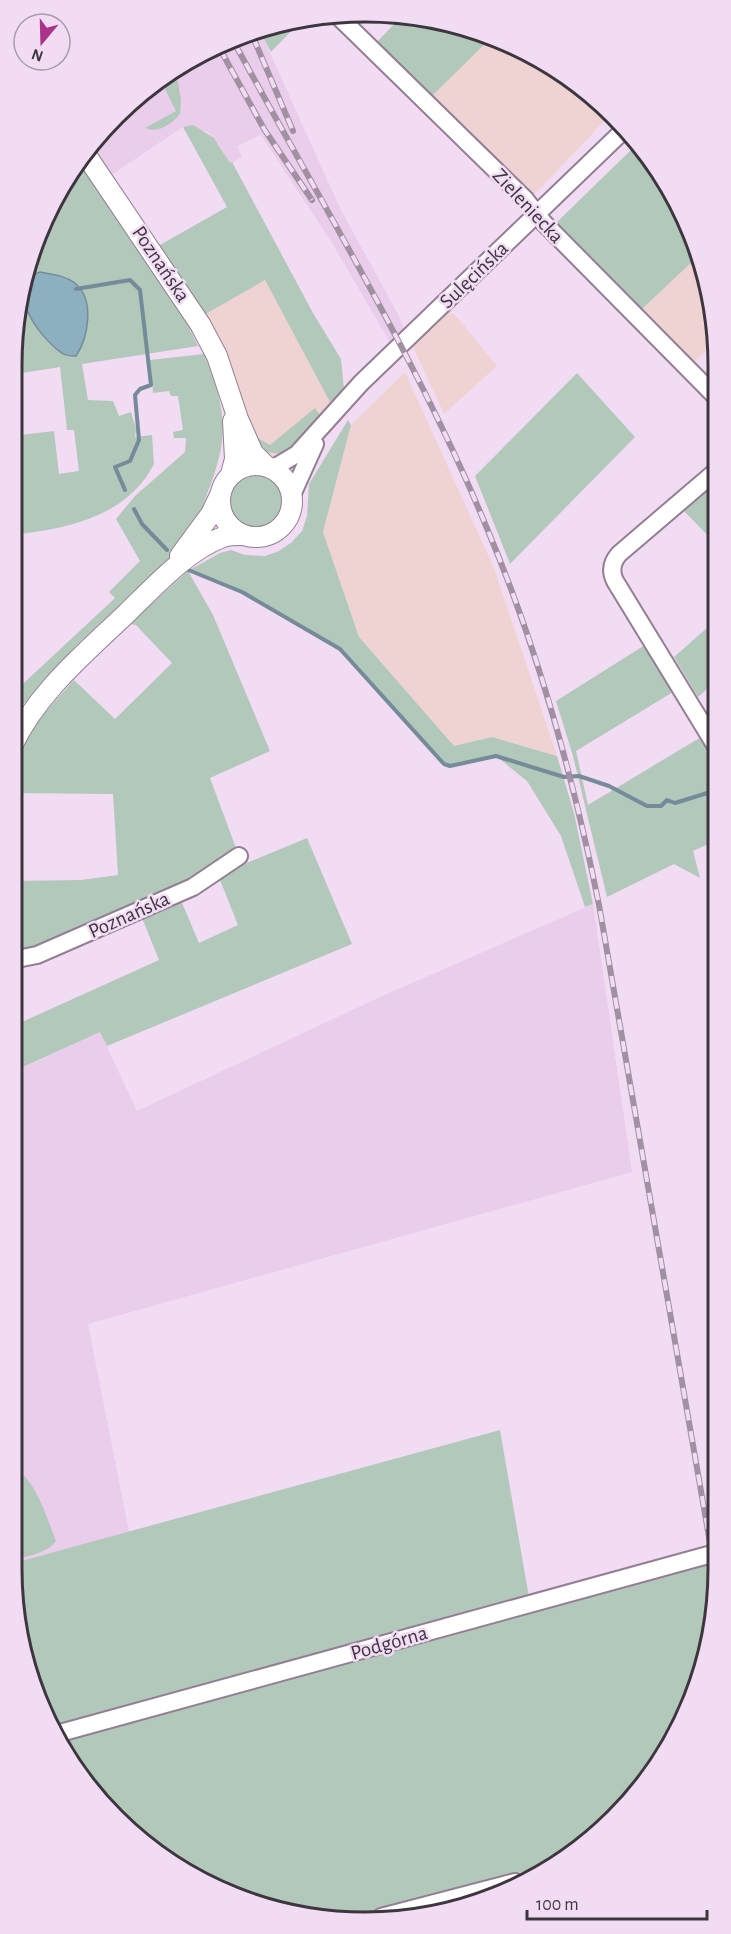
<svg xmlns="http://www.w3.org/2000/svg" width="731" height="1934" viewBox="0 0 731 1934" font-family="'Alegreya Sans',sans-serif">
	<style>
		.commercial { fill: #eed3d2 }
		.built { fill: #e9cdeb }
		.green { fill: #b2c8ba }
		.water { fill: #8cb0bf; stroke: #758b99; stroke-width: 1.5 }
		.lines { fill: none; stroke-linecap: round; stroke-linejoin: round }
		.stream { stroke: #758b99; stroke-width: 4 }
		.minor-casing { stroke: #937e94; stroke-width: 20 }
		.major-casing { stroke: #937e94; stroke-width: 22 }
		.minor { stroke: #fff; stroke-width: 16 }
		.major { stroke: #fff; stroke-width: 20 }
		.rail-casing { stroke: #a090a2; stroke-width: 6 }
		.rail { stroke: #f2dcf4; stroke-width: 4; stroke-dasharray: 11; stroke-linecap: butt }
		.labels { text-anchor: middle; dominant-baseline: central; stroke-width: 5; stroke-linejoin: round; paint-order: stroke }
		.street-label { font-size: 21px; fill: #3e363f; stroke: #f2dcf4 }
		.rim { fill: none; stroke: #3e363f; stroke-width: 3 }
	</style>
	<rect width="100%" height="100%" fill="#f2dcf4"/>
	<path class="commercial" d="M 490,39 L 562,71 L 611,114 L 533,196 L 431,97 Z
		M 697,257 L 716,319 L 716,341 L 693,363 L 641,310 Z
		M 265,280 L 336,413 L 326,425 L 267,467 L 197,319 Z
		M 442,306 L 457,317 L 497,366 L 444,414 L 409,338 Z
		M 405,372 L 494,568 L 557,756 L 492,737 L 454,746 L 359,637 L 323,532 L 351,425 Z"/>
	<path class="built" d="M 262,35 L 339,206 L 400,318 L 404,331 L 391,344 L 332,243 L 261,135 L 237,146 L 242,157 L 230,164 L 219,144 L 208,132 L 183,127 L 104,180 L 85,150 L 189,59 Z
		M 593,904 L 632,1172 L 88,1324 L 129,1532 L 17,1562 L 14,1072 L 100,1032 L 137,1111 L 380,997 Z"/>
	<path class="green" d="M 398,20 L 457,24 L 490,39 L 431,97 L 376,43 Z
		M 301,21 L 271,52 L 262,35 Z
		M 176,71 L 181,100 L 180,114 C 172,124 157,134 145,128 L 176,111 L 162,83 Z
		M 193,125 L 214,138 L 230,163 L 232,162 L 313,313 L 341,359 L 344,389 L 330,402 L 265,280 L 197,319 L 151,250 L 227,207 L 183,127 Z
		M 632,149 L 662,179 L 683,209 L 697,257 L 641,310 L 555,224 Z
		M 79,163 L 184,318 L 198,346 L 82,364 L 88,400 L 113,401 L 119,416 L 131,412 L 136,429 L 135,437 L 152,435 L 154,464 C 127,517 66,529 12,535 L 12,436 L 54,431 L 59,474 L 79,471 L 74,430 L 67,430 L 60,367 L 16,374 L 23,407 L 12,410 C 12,377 13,348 23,316 L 19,311 L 24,274 Z
		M 204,354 C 227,412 230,436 207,494 C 203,505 200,518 193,528 C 166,568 110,612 75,647 C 62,661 25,708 12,712 L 12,694 L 115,598 L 109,592 L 140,561 L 116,519 L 135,496 L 185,452 L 186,438 L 174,438 L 173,432 L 183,430 L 178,396 L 171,396 L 169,391 L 153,393 L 150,360 Z
		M 577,373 L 635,437 L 510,564 L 475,476 Z
		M 315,408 L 320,415 L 300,439 L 281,454 L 267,452 L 254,436 L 270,445 Z
		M 348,420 L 351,425 L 323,532 L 359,637 L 454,746 L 492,737 L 557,756 L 574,813 L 593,904 L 585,907 L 561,836 L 527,781 L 496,756 L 450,766 L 444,764 L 340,649 L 242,592 L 188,571 L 213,615 L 270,751 L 210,778 L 239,856 L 114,917 L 12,955 L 12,881 L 81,880 L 118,875 L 113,794 L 12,793 L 12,766 L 29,730 L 74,680 L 115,719 L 172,663 L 136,625 L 129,624 L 188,571 L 220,553 L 231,550 L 245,555 L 265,556 L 279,551 L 292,542 L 302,531 L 307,516 L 309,484 Z
		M228 503a28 28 0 1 1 56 0a28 28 0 1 1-56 0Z
		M 716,483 L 716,544 L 684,511 Z
		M 717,619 L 717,680 L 698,697 L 674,657 Z
		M 645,645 L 673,692 L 576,751 L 588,805 L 701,737 L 717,763 L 717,840 L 693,851 L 700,878 L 674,864 L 607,897 L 573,756 L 556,701 Z
		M 307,838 L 352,944 L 107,1046 L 100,1032 L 12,1072 L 12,971 L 13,1026 L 159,960 L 140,913 L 180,898 L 199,943 L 238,925 L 220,880 L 242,865 Z
		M 500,1430 L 530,1603 L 708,1560 L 715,1600 L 707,1660 L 646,1783 L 563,1861 L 355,1918 L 319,1919 L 189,1875 L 100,1801 L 64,1739 L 276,1669 L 56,1725 L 31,1682 L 14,1581 L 14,1563 Z
		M 14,1467 C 37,1482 46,1516 56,1541 C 49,1552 26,1558 14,1558 Z"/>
	<path class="water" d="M 40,272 C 52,274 67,276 76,284 C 95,301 88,338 76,356 C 71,356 66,356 62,353 C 40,339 0,284 40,272 Z"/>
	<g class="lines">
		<path class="stream" d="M 76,289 L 130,280 L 140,290 L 151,385 L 140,389 L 135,395 L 139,440 L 130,461 L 115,467 L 125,490
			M 134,509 L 142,524 L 167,550
			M 186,569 L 242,592 L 340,649 L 444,764 L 450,766 L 496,756 L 564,777 L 579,776 L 609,786 L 647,806 L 661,806 L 667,800 L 675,803 L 717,790"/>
		<defs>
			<path id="minor" d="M 338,16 L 525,199 L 543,222 L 716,397
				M 272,469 L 297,454 L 361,383 L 626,128
				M 716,471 L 619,554 C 612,562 610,571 615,581 L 717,748
				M 292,495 L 315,444
				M 12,960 L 37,955 L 193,887 L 239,856
				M 60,1733 L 719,1552
				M 381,1917 L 515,1882"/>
			<path id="major" d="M 84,152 L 200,324 L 217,356 L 238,419 L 253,453 L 267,467
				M220 501a36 36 0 1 1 72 0a36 36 0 1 1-72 0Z
				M 231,474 L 235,459 L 233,421
				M 180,556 L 211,514 L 221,493
				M 12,746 C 37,693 84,654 126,614 C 153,588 187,550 223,537 C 228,535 235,535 241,535"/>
		</defs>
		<use href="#minor" class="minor-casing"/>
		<use href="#major" class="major-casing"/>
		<use href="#minor" class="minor"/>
		<use href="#major" class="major"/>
		<defs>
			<path id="rail" d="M 253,37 L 293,131
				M 235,44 C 320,201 418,361 486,526 C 538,649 573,775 599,905 L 717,1583
				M 220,49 L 264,129 L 312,200"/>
		</defs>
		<use href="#rail" class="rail-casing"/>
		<use href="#rail" class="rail"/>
	</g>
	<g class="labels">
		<g class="street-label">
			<text transform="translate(528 206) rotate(47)">Zieleniecka</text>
			<text transform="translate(161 264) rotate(56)">Poznańska</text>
			<text transform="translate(474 275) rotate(-44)">Sulęcińska</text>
			<text transform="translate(129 915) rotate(-24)">Poznańska</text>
			<text transform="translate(389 1643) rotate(-16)">Podgórna</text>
		</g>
	</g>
	<path d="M0 0H731V1934H0ZM365 22H365A343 343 0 0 1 708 365V1569A343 343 0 0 1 365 1912H365A343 343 0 0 1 22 1569V365A343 343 0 0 1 365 22Z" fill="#f2dcf4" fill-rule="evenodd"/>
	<path class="rim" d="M365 22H365A343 343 0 0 1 708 365V1569A343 343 0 0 1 365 1912H365A343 343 0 0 1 22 1569V365A343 343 0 0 1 365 22Z"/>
	<g transform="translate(42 42) rotate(199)"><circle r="28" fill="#f2dcf4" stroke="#aa9aac" stroke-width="1.5"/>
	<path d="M0-4.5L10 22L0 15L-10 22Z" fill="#aa3288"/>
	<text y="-9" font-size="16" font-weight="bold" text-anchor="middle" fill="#3e363f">N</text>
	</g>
	<path d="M527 1910v9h180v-9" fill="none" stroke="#3e363f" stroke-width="3"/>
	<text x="536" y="1910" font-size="18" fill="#3e363f" stroke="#f2dcf4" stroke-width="4.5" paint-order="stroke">100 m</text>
</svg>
